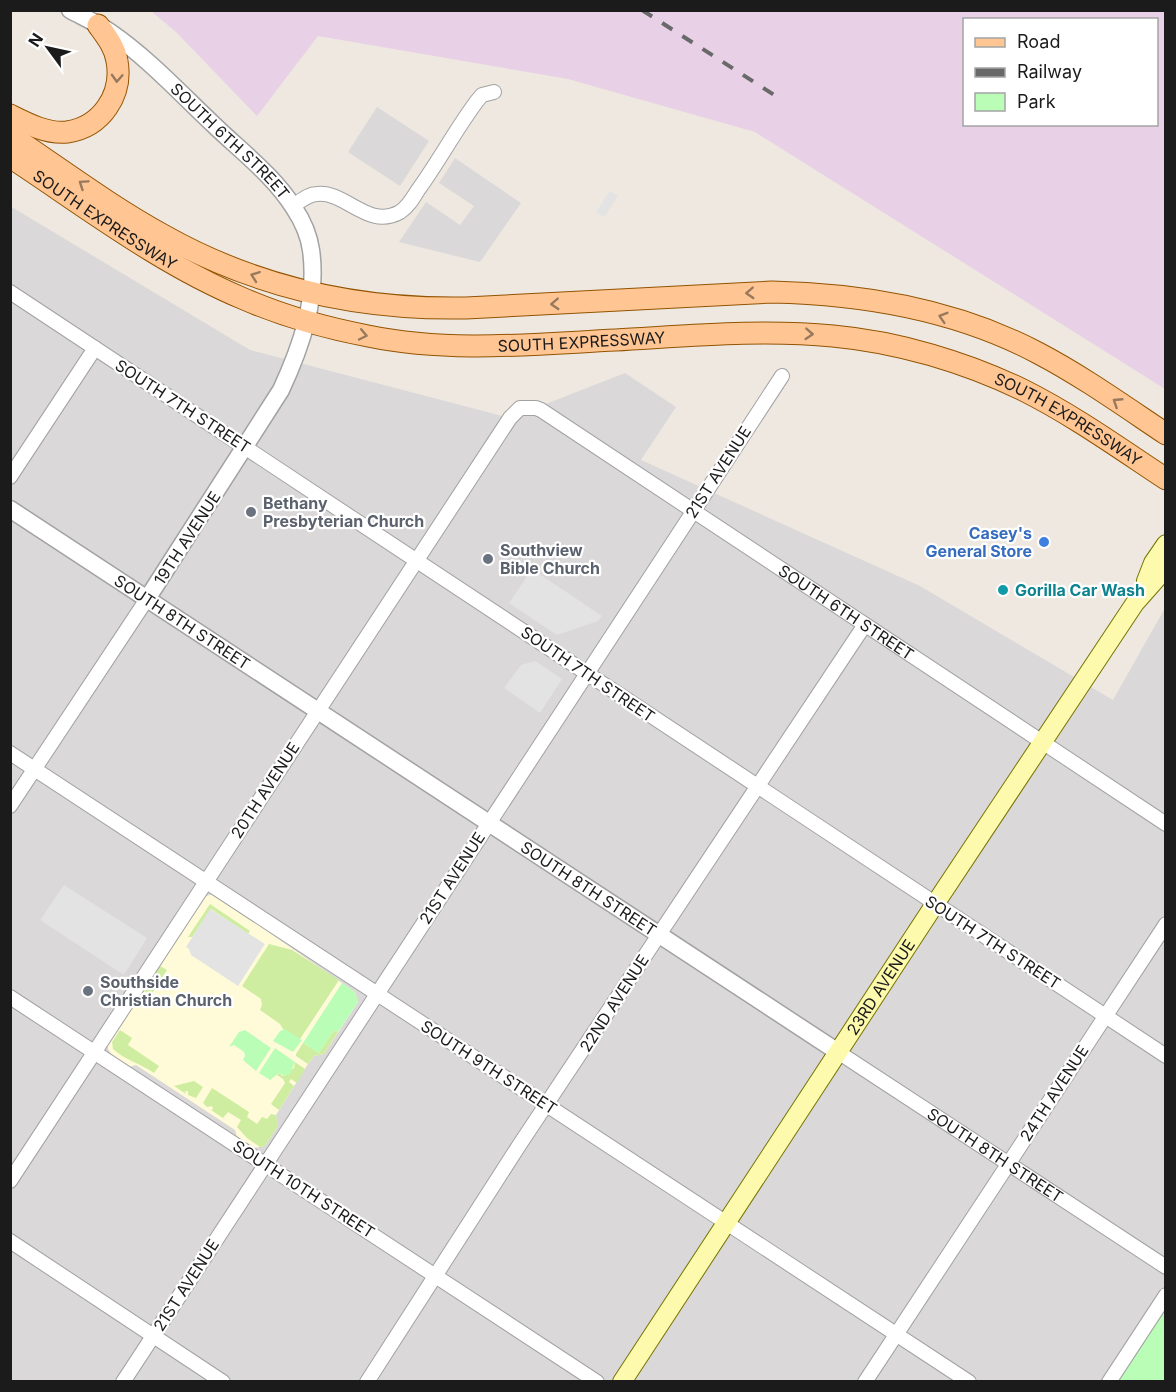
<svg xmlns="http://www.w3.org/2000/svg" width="1176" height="1392" viewBox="0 0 1176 1392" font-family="Inter,sans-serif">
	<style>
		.residential { fill: #dad8d8 }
		.industrial { fill: #e8d1e6; fill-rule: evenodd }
		.education { fill: #fffbd8 }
		.grass { fill: #ceeda0 }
		.park { fill: #b9fdb7 }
		.parking { fill: #e3e3e3 }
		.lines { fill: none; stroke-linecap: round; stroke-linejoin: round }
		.minor-casing { stroke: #a2a2a2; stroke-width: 16 }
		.tertiary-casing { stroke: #a2a2a2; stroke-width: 19 }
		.secondary-casing { stroke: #747500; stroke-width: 20 }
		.primary-casing { stroke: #935300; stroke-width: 23 }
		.minor { stroke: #fff; stroke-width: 14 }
		.tertiary { stroke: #fff; stroke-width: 16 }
		.secondary { stroke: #fefaad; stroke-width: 18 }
		.primary { stroke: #ffc694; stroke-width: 21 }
		.rail { stroke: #696969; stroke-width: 4; stroke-dasharray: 12 12; stroke-linecap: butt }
		.oneway { stroke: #98795e }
		.worship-dot { fill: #6b7280; stroke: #fff; stroke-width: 2 }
		.shop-dot { fill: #3f7fe0; stroke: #fff; stroke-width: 2 }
		.culture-dot { fill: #0f9aa8; stroke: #fff; stroke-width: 2 }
		.labels { text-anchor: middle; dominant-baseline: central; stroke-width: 4.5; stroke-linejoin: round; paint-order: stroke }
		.street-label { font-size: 16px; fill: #1b1b1b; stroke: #fff }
		.worship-label { font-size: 16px; font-weight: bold; fill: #5b616d; stroke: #fff; text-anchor: start }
		.shop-label { font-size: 16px; font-weight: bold; fill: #366cbe; stroke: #fff; text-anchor: end }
		.culture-label { font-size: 16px; font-weight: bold; fill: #0d838f; stroke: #fff; text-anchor: start }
	</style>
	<rect width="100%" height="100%" fill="#eee8e0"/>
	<path class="residential" d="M 377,107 L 429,141 L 400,186 L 348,152 Z
		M 455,158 L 521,203 L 480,262 L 399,242 L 426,202 L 460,225 L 474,206 L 439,183 Z
		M 10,206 L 250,350 L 510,418 L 625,373 L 676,407 L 641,460 L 920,586 L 1113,700 L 1165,608 L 1165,1381 L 11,1381 Z"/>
	<path class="industrial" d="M 151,11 L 1165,11 L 1165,389 L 755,132 L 568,79 L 318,36 L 257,116 L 176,32 ZM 964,20 L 1156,20 L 1156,124 L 964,124 Z"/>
	<path class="education" d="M 213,894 L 355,992 L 358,1002 L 324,1054 L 314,1056 L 308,1064 L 276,1115 L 278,1126 L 265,1146 L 254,1148 L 237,1137 L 235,1130 L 136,1065 L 129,1067 L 112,1055 L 108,1049 L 108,1042 L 203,897 Z"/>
	<path class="grass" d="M 210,904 L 250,931 L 248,934 L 211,909 L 192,937 L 188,937 Z
		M 269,944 L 292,950 L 339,980 L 300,1039 L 283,1029 L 280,1024 L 260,1010 L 262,1005 L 261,999 L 242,986 Z
		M 160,966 L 167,970 L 151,995 L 144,991 Z
		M 120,1030 L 132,1038 L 128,1045 L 159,1066 L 154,1073 C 141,1064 125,1060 113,1049 L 112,1042 Z
		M 334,1030 L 338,1032 L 324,1054 L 314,1056 L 308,1064 L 296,1056 L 296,1054 L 303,1043 L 319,1053 Z
		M 295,1062 L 305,1069 L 297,1083 L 291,1079 L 289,1082 L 294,1086 L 279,1110 L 271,1104 L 285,1083 L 283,1079 L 277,1075 L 279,1073 L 283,1076 L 294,1068 Z
		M 194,1081 L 203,1087 L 196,1098 L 188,1095 L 188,1091 L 185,1091 L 186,1094 L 174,1086 Z
		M 212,1088 L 249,1112 L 247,1117 L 257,1124 L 262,1117 L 267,1119 L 271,1114 L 276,1115 L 278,1126 L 265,1146 L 260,1147 L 247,1138 L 237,1127 L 241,1120 L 228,1112 L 223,1118 L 211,1110 L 213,1109 L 212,1106 L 207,1107 L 203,1103 Z"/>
	<path class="park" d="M 342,983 L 355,992 L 358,1002 L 338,1032 L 334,1030 L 319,1053 L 303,1043 Z
		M 285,1029 L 302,1040 L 293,1052 L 273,1041 L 280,1031 Z
		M 245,1030 L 271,1048 L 256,1071 L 243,1060 L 245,1056 L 244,1052 L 234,1045 L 229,1047 L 239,1032 Z
		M 275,1048 L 295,1062 L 290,1074 L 285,1076 L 279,1073 L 270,1080 L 259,1073 Z
		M 1165,1295 L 1165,1381 L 1109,1381 Z"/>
	<path class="parking" d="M 610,191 L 618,196 L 604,217 L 596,212 Z
		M 532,569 L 602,616 L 598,621 L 557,635 L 509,603 Z
		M 535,661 L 562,679 L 540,713 L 504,688 L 521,665 Z
		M 64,885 L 147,938 L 124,975 L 40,920 Z
		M 210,909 L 265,944 L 238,986 L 191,955 L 189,949 L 186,947 Z"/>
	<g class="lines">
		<defs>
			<g id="minor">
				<path d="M 293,206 C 301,201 308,194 317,194 C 346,191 368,230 400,212 C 408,207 413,198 418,190 C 439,161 456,129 477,101 L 482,95 L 494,92"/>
				<path d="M 10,292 L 1166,1056"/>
				<path d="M 10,477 L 95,348"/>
				<path d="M 10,753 L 969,1382"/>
				<path d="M 10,806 L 147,599"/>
				<path d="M 10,997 L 597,1382"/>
				<path id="s1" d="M 838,1052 L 1166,1267"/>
				<path id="s2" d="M 10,1181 L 510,418 L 520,408 L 536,408 L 541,410 L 1166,824"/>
				<path d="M 10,1241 L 223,1382"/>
				<path d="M 123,1382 L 782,376"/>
				<path d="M 367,1382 L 520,1144 L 864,626"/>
				<path d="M 865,1382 L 1166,924"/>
				<path d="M 1109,1382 L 1166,1295"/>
			</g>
			<g id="tertiary">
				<path id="s3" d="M 70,10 C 83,17 97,23 110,32 C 148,58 181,94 215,126 C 242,152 274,176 294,208 C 302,220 309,236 311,250 C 318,299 301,347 281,390 L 147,599"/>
				<path id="s4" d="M 10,509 L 838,1052"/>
			</g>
			<g id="secondary">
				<path d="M 1146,581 L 1153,563 L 1166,544"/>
				<path id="s5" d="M 622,1382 L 935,904 L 1135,603 L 1166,568"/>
			</g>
			<g id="primary">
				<path d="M 10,115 C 28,124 47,134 67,132 C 102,127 123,94 117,61 C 115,47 106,36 98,25"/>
				<path d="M 10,135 C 61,169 110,206 163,235 C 257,288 359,310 466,308 L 772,292 C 863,294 957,310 1038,353 C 1082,376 1124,406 1166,434"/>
				<path id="s6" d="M 10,157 C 86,207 160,264 244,299 C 283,316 326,328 368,336 C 450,353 534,344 616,340 C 688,336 761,329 833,336 C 898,342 965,362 1023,390 C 1073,415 1119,448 1166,479"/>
			</g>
		</defs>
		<use href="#minor" class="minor-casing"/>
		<use href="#tertiary" class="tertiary-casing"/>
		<use href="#secondary" class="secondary-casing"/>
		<use href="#primary" class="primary-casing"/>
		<use href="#minor" class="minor"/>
		<use href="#tertiary" class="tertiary"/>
		<use href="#secondary" class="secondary"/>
		<use href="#primary" class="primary"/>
		<path class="rail" d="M 642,10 L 782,100"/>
	</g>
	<defs><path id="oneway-chevron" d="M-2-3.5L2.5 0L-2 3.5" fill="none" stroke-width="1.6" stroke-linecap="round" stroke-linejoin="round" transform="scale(1.5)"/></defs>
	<g class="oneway">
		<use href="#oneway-chevron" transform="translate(117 78) rotate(93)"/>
		<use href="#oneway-chevron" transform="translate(83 184) rotate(-146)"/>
		<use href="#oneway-chevron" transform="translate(255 276) rotate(-160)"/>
		<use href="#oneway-chevron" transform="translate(750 293) rotate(177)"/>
		<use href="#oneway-chevron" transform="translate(555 304) rotate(177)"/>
		<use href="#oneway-chevron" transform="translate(943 317) rotate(-163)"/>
		<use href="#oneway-chevron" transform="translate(809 334) rotate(4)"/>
		<use href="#oneway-chevron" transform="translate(363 335) rotate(12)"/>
		<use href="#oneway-chevron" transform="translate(1117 402) rotate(-147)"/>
	</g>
	<g class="worship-dot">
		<circle cx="251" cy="512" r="6"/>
		<circle cx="488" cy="559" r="6"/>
		<circle cx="88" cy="991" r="6"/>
	</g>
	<circle class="shop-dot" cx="1044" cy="542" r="6"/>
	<circle class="culture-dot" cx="1003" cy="590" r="6"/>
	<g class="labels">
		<g class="street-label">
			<text stroke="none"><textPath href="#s3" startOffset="208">SOUTH 6TH STREET</textPath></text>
			<text stroke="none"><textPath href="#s6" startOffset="114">SOUTH EXPRESSWAY</textPath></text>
			<text stroke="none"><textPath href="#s6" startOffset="618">SOUTH EXPRESSWAY</textPath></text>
			<text transform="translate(183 406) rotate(33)">SOUTH 7TH STREET</text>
			<text stroke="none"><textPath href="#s6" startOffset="1122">SOUTH EXPRESSWAY</textPath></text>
			<text transform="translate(718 472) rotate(-57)">21ST AVENUE</text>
			<text transform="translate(187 538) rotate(-57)">19TH AVENUE</text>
			<text stroke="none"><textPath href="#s2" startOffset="1314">SOUTH 6TH STREET</textPath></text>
			<text stroke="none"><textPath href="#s4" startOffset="206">SOUTH 8TH STREET</textPath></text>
			<text transform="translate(588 674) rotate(34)">SOUTH 7TH STREET</text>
			<text transform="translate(265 790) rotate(-57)">20TH AVENUE</text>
			<text transform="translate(452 878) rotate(-57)">21ST AVENUE</text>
			<text stroke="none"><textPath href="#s4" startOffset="692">SOUTH 8TH STREET</textPath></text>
			<text transform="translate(993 942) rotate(33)">SOUTH 7TH STREET</text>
			<text stroke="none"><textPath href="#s5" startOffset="472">23RD AVENUE</textPath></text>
			<text transform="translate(614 1003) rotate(-57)">22ND AVENUE</text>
			<text transform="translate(489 1067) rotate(33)">SOUTH 9TH STREET</text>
			<text transform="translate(1054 1093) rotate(-57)">24TH AVENUE</text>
			<text stroke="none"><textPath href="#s1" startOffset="188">SOUTH 8TH STREET</textPath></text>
			<text transform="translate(304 1189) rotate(33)">SOUTH 10TH STREET</text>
			<text transform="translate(186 1285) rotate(-57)">21ST AVENUE</text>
		</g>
		<g class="worship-label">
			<text x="263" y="503">Bethany<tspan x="263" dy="18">Presbyterian Church</tspan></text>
			<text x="500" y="550">Southview<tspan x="500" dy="18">Bible Church</tspan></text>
			<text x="100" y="982">Southside<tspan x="100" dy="18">Christian Church</tspan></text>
		</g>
		<g class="shop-label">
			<text x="1032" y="533">Casey's<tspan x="1032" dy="18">General Store</tspan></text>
		</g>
		<g class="culture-label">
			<text x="1015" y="590">Gorilla Car Wash</text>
		</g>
	</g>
	<rect width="1176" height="1392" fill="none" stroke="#1b1b1b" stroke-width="24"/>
	<rect x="963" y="18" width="195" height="108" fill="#ffffff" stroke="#a4a4a4" stroke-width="1.5"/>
	<rect x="975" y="38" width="30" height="9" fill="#ffc694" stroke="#a4a4a4" stroke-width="1.5"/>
	<text x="1017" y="48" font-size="18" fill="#1b1b1b">Road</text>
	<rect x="975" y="68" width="30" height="9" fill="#696969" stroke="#a4a4a4" stroke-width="1.5"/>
	<text x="1017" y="78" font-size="18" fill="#1b1b1b">Railway</text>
	<rect x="975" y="93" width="30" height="18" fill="#b9fdb7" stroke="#a4a4a4" stroke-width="1.5"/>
	<text x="1017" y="108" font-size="18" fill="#1b1b1b">Park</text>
	<g transform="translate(48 48) rotate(303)" stroke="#ffffff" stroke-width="4.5" paint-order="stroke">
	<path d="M0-4.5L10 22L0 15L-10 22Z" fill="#1b1b1b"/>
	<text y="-9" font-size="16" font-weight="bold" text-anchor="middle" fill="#1b1b1b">N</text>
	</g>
</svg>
